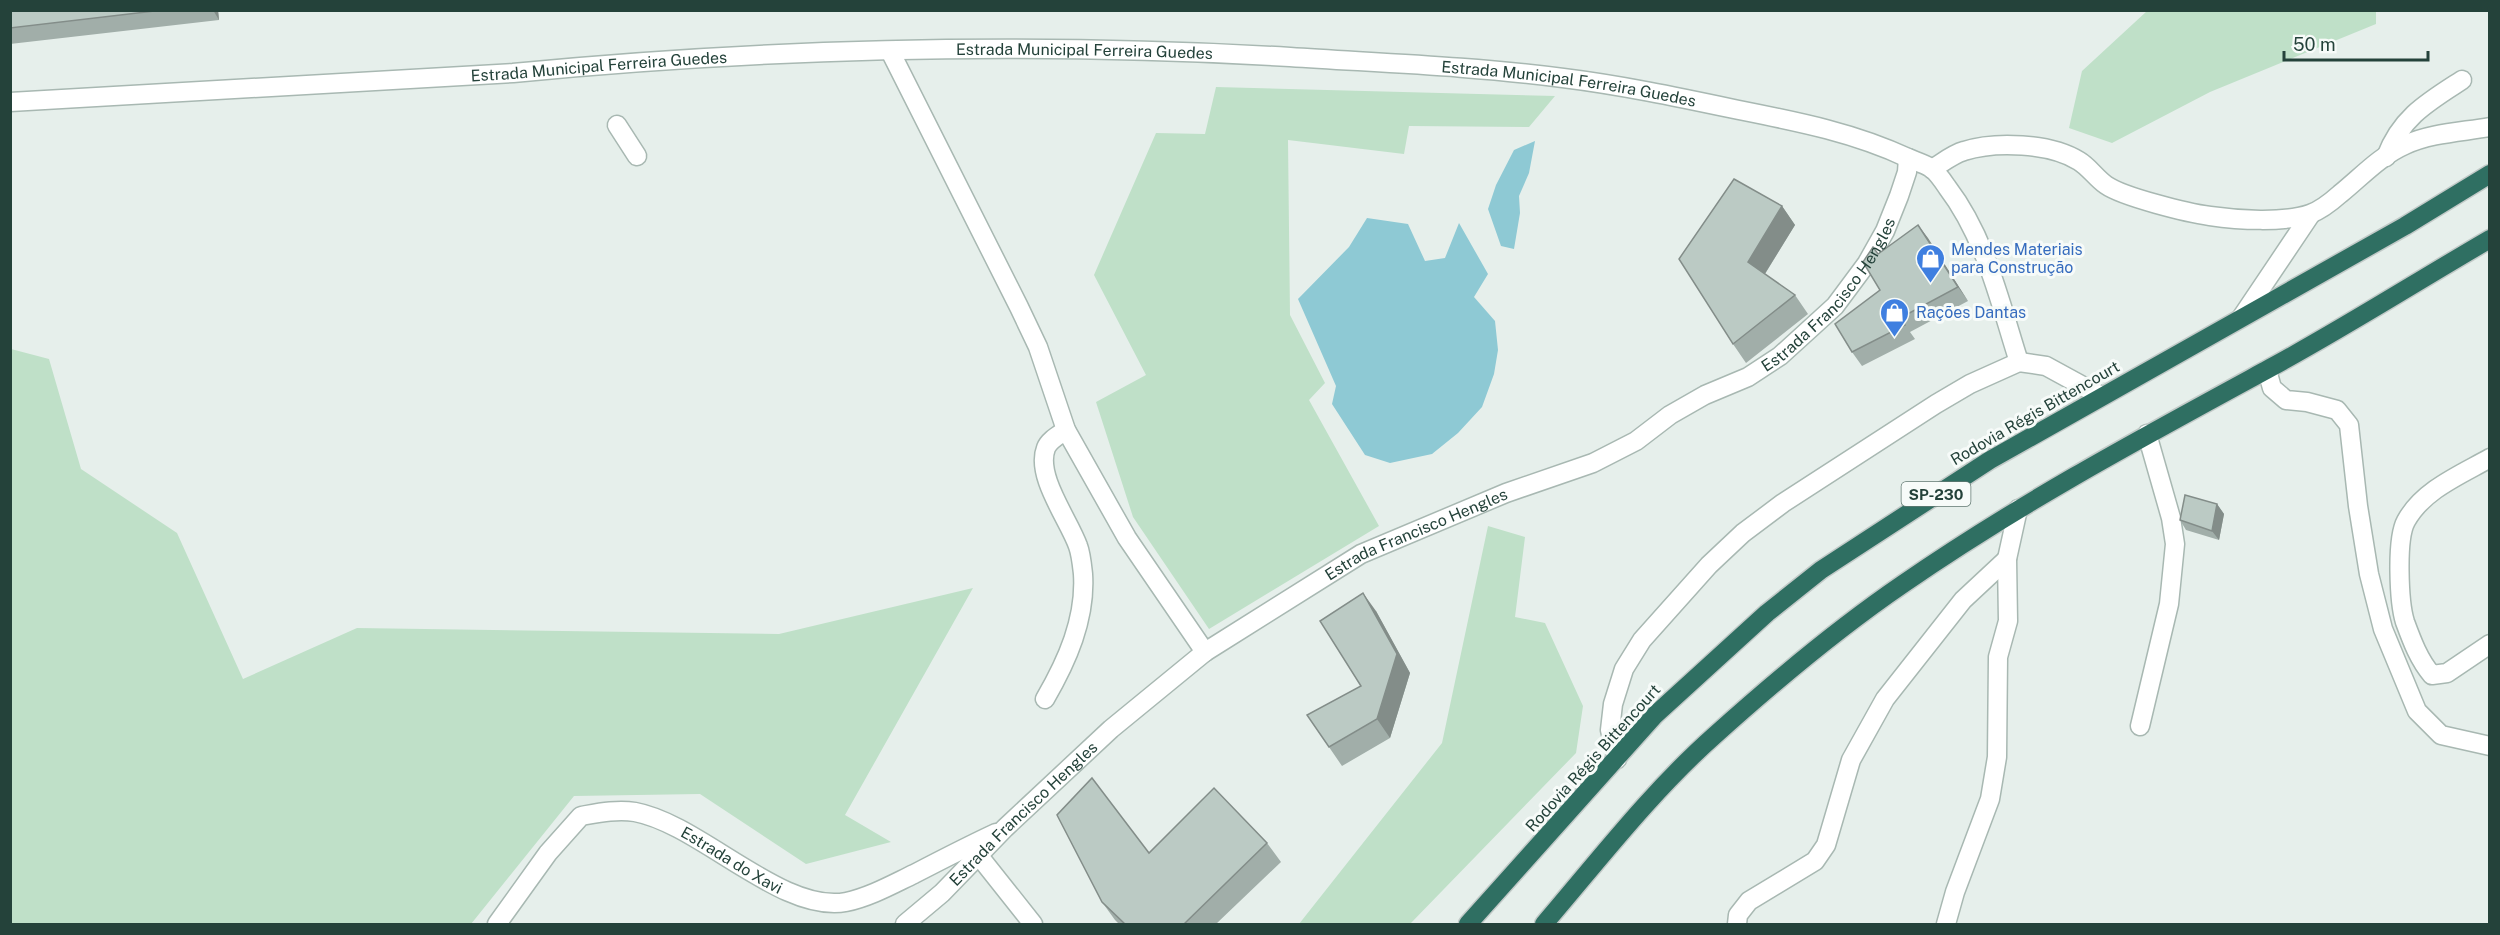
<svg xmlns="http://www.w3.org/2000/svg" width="2500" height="935" viewBox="0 0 2500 935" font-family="'Public Sans',sans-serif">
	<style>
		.green { fill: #bfe0c8 }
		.water { fill: #8ec9d4 }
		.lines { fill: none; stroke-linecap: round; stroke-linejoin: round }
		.minor-casing { stroke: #a8b8b2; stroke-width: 21 }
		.highway-casing { stroke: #c2cac8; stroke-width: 21 }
		.minor { stroke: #fff; stroke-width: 18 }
		.highway { stroke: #2f6f62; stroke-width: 18 }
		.wall { fill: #a1aea9 }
		.shaded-wall { fill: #838d89 }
		.building { fill: #bbcac4; stroke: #838d89; stroke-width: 1.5 }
		.labels { text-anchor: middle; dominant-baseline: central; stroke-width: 6; stroke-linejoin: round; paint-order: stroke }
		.shield { fill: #f7fbf9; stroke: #637a73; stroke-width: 1.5 }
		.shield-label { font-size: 15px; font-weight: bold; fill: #24423a }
		.street-label { font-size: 16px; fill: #24423a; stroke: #f7fbf9 }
		.shop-label { font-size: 16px; fill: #366cbe; stroke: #f7fbf9; text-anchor: start }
	</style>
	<rect width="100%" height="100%" fill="#e6efeb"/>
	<path class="green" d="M 2147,11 L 2376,11 L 2376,24 L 2210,92 L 2112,143 L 2069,128 L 2082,71 Z
		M 1216,87 L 1555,96 L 1529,127 L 1409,126 L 1404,154 L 1288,140 L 1290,315 L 1325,383 L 1309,400 L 1379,526 L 1209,629 L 1133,517 L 1096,402 L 1146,375 L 1094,275 L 1156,133 L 1205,134 Z
		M 11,349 L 49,359 L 81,469 L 177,533 L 243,679 L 357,628 L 779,634 L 973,588 L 845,815 L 891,842 L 806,864 L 700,794 L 574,796 L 471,924 L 11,924 Z
		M 1488,526 L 1525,537 L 1515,617 L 1545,623 L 1583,706 L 1576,753 L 1410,924 L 1299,924 L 1442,743 Z"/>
	<path class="water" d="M 1535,141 L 1529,173 L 1519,196 L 1520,213 L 1514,249 L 1501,246 L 1488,209 L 1496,185 L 1514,150 Z
		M 1367,218 L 1408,224 L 1425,261 L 1445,258 L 1459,223 L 1488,274 L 1474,297 L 1495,321 L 1498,350 L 1494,374 L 1482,407 L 1458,433 L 1432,454 L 1390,463 L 1365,455 L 1332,404 L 1336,386 L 1298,299 L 1349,247 Z"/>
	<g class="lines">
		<defs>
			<g id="minor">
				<path d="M 890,51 L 1019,307 L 1038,347 L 1066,430 L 1127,538 L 1205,652"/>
				<path id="s1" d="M 10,102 L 513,73 C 771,48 1031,42 1290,57 C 1381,63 1472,66 1563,78 C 1620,85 1677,97 1734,109 C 1794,121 1853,132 1908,158 C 1915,161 1925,164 1931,168 C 1937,172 1943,181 1947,187 C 1986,238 2000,303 2019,362"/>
				<path d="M 617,125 L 637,156"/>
				<path d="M 2386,157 C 2401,117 2428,102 2462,80"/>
				<path d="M 1932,169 C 1942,163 1953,154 1964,151 C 1995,141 2050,143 2079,161 C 2089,167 2096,178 2106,185 C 2123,197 2188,213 2210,216 C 2237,220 2284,223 2310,214 C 2321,210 2331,202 2340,194 C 2361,177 2380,156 2405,145 C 2431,133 2462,132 2490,127"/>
				<path d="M 2241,318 L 2311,214"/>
				<path d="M 2267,370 L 2272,388 L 2286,400 L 2307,402 L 2337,410 L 2349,425 L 2358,506 L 2369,574 L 2383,629 L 2417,711 L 2441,735 L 2490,746"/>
				<path d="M 2490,458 C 2460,475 2423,490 2406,521 C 2396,539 2399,603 2405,622 C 2412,641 2419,660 2432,675 L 2447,673 L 2490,644"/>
				<path d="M 1045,699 C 1067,661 1086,619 1083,574 C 1082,565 1081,554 1078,546 C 1069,520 1035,476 1046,448 C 1049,440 1059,435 1066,430"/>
				<path d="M 2140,726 L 2169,604 L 2175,544 L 2171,518 L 2147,434"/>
				<path d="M 1617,759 L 1610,730 L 1613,704 L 1624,669 L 1642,640 L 1709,565 L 1743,533 L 1783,503 L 1936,404 L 1970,384 L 2019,362 L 2046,366 L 2101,396"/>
				<path d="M 979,856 L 1033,924"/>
				<path id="s2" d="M 497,924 L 548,853 L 581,816 C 598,813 617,809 635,812 C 700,824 782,914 846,902 C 870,897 893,884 914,874 C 941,860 968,846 996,833"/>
				<path id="s3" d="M 905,924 L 942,893 L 1005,828 L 1111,729 L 1205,652 L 1361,554 L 1506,493 L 1593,463 L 1636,441 L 1670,415 L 1705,395 L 1748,377 L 1780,356 L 1835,306 L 1867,263 L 1885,231 L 1899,196 L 1907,172 L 1908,158"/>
				<path d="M 1737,924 L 1738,915 L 1749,901 L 1815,861 L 1826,845 L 1851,760 L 1885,699 L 1963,600 L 2007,559"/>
				<path d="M 1946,924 L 1955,892 L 1990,799 L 1997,757 L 1998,657 L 2008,621 L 2007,559 L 2018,509"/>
			</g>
			<path id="highway" d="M 1468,924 L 1655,715 L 1767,613 L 1821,570 L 1990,460 L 2405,226 L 2490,174
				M 1544,924 C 1598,861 1651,792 1714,736 C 1774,682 1837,629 1903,584 C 2020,503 2145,436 2270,368 C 2344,328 2416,282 2490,239"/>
		</defs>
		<use href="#minor" class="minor-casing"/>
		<use href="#highway" class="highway-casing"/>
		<use href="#minor" class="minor"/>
		<use href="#highway" class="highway"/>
	</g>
	<path class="wall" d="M 10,10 L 218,10 L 219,20 L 10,44 Z
		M 1782,206 L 1795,225 L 1765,274 L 1795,295 L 1808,314 L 1746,363 L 1733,344 Z
		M 1918,225 L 1968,301 L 1910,332 L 1915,339 L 1862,366 L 1852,352 L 1880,290 Z
		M 2217,504 L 2224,514 L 2219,540 L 2186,530 L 2180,520 Z
		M 1376,611 L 1410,673 L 1390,738 L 1342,766 L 1307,715 L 1361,686 Z
		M 1267,843 L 1281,862 L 1216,924 L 1119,924 L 1115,920 L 1102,902 L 1149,853 Z"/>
	<path class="shaded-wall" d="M 213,10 L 218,10 L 219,20 Z
		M 1782,206 L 1795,225 L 1761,280 L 1748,262 Z
		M 1918,225 L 1928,238 L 1968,301 L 1958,287 Z
		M 2217,504 L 2224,514 L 2219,540 L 2212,531 Z
		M 1363,593 L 1376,611 L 1410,673 L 1390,738 L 1377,719 Z"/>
	<path class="building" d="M 10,10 L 163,10 L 10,28 Z
		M 1734,179 L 1782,206 L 1748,262 L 1795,295 L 1733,344 L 1679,259 Z
		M 1918,225 L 1958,287 L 1900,318 L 1905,325 L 1852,352 L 1835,324 L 1880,290 L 1863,262 L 1873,247 L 1878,254 Z
		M 2185,495 L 2217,504 L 2212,531 L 2180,520 Z
		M 1363,593 L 1397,654 L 1377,719 L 1329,747 L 1307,715 L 1361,686 L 1320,621 Z
		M 1092,778 L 1149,853 L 1214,788 L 1267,843 L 1184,924 L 1125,924 L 1102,902 L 1057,815 Z"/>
	<defs>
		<symbol id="shop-pin" viewBox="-11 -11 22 30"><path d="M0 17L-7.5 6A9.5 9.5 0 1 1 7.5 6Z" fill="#3f7fe0" stroke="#f7fbf9"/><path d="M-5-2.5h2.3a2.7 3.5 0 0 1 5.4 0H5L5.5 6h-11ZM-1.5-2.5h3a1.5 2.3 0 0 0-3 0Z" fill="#fff"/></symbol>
	</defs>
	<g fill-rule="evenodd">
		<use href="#shop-pin" x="1914" y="242" width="33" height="45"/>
		<use href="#shop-pin" x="1878" y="296" width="33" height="45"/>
	</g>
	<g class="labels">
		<rect class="shield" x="1901.5" y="482" width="69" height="24" rx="4.5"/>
		<g class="shield-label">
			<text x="1936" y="494">SP-230</text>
		</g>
		<g class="street-label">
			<text stroke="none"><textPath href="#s1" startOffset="1076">Estrada Municipal Ferreira Guedes</textPath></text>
			<text stroke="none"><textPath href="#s1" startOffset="590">Estrada Municipal Ferreira Guedes</textPath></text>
			<text stroke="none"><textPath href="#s1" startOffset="1562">Estrada Municipal Ferreira Guedes</textPath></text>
			<text stroke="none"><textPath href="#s3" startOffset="1134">Estrada Francisco Hengles</textPath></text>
			<text transform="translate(2035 413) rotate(-30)">Rodovia Régis Bittencourt</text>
			<text stroke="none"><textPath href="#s3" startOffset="648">Estrada Francisco Hengles</textPath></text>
			<text transform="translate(1593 758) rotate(-48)">Rodovia Régis Bittencourt</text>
			<text stroke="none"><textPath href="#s3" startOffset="162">Estrada Francisco Hengles</textPath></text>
			<text stroke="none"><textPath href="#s2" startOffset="300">Estrada do Xavi</textPath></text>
		</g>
		<g class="shop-label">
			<text x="1951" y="249">Mendes Materiais<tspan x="1951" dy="18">para Construção</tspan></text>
			<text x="1916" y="312">Rações Dantas</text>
		</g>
	</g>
	<rect width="2500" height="935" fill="none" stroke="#24423a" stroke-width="24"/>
	<path d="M2284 51v9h144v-9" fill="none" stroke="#24423a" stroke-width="3"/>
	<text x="2293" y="51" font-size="18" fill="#24423a" stroke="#f7fbf9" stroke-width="4.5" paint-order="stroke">50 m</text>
</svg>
